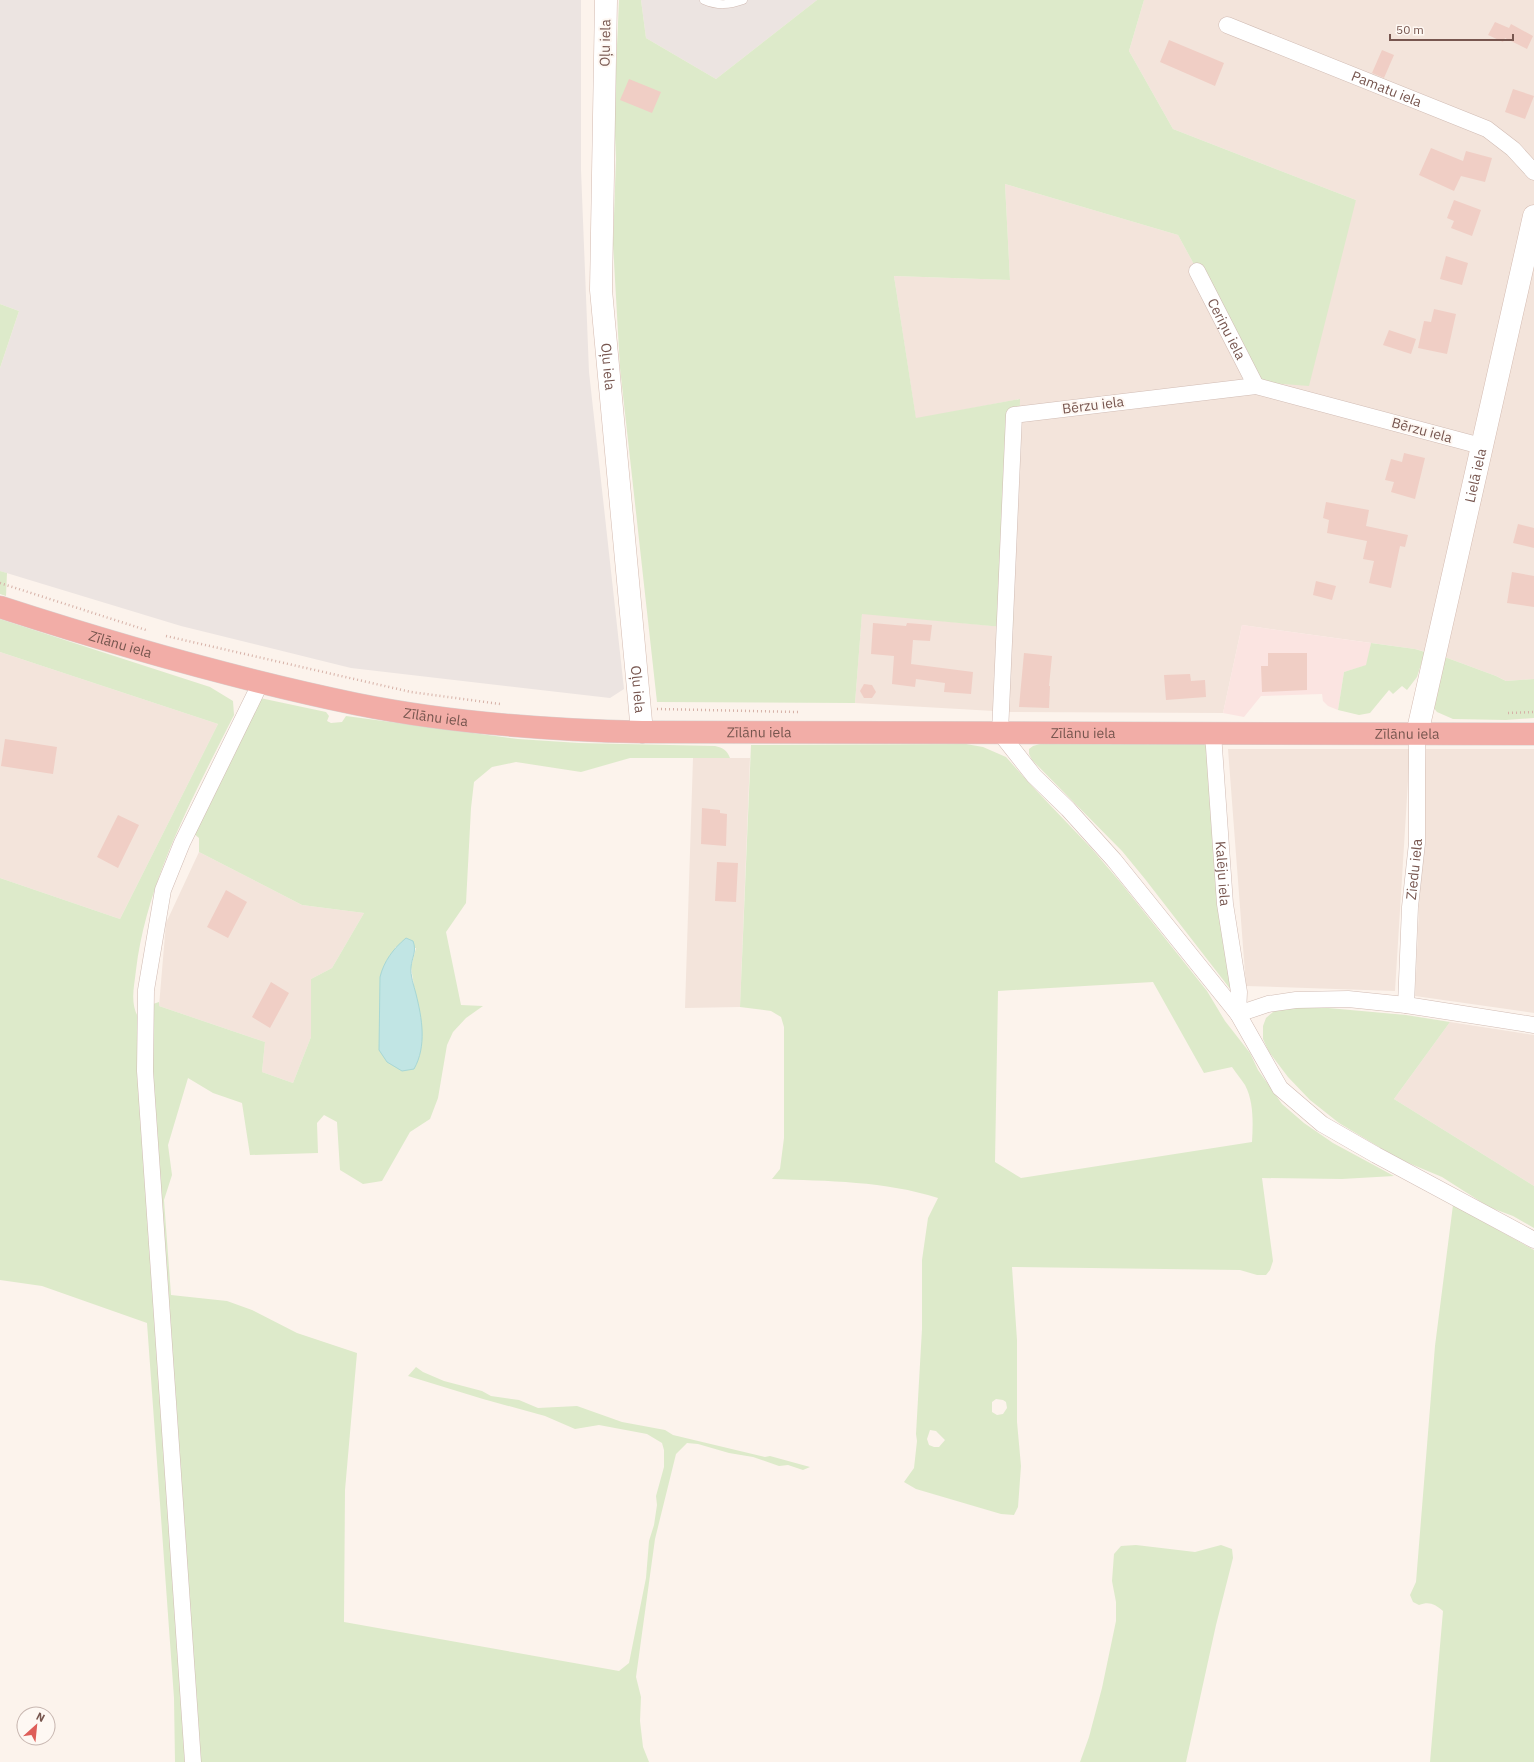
<svg xmlns="http://www.w3.org/2000/svg" width="1534" height="1762" viewBox="0 0 1534 1762" font-family="'IBM Plex Sans',sans-serif">
	<style>
		.residential { fill: #f3e4db }
		.commercial { fill: #fbe4e1 }
		.industrial { fill: #ece4e1 }
		.green { fill: #ddeaca; fill-rule: evenodd }
		.water { fill: #c1e5e4; stroke: #a7d7d5 }
		.building { fill: #f0cec5 }
		.lines { fill: none; stroke-linecap: round; stroke-linejoin: round }
		.lane-casing { stroke: #d1bcb4; stroke-width: 9 }
		.street-casing { stroke: #d1bcb4; stroke-width: 17 }
		.secondary-casing { stroke: #d4bbb1; stroke-width: 23 }
		.highway-casing { stroke: #d9d0ce; stroke-width: 23 }
		.path { stroke: #d6b1a7; stroke-width: 2.5; stroke-dasharray: 1 3; stroke-linecap: butt }
		.lane { stroke: #fff; stroke-width: 8 }
		.street { stroke: #fff; stroke-width: 16 }
		.secondary { stroke: #fff; stroke-width: 22 }
		.highway { stroke: #f2ada7; stroke-width: 22 }
		.labels { text-anchor: middle; dominant-baseline: central; stroke-width: 4; stroke-linejoin: round; paint-order: stroke }
		.street-label { font-size: 14px; fill: #77564f; stroke: #fef8f3 }
	</style>
	<rect width="100%" height="100%" fill="#fcf3ec"/>
	<path class="residential" d="M 1144,0 L 1534,0 L 1534,679 L 1506,681 L 1496,676 L 1442,656 L 1415,649 L 1242,625 L 1223,713 L 1011,712 L 855,703 L 862,613 L 1013,628 L 1019,399 L 916,419 L 894,276 L 1010,280 L 1005,184 L 1178,235 L 1258,382 L 1356,200 L 1173,129 L 1129,51 Z
		M 0,652 L 218,724 L 120,919 L 0,878 Z
		M 1228,749 L 1410,749 L 1395,991 L 1246,986 Z
		M 1426,749 L 1534,749 L 1534,1013 L 1415,996 Z
		M 693,758 L 750,758 L 740,1007 L 685,1008 Z
		M 199,852 L 302,905 L 364,913 L 332,968 L 311,979 L 311,1037 L 293,1083 L 262,1072 L 265,1042 L 159,1006 L 166,923 Z
		M 1450,1022 L 1534,1035 L 1534,1186 L 1394,1099 Z"/>
	<path class="commercial" d="M 1242,625 L 1371,643 L 1367,665 L 1344,672 L 1338,710 L 1328,706 L 1323,701 L 1322,694 L 1261,696 L 1244,717 L 1223,713 Z"/>
	<path class="industrial" d="M 0,0 L 581,0 L 581,170 L 589,372 L 624,689 L 610,698 L 351,668 L 181,626 L 0,571 L 0,368 L 19,311 L 0,304 Z
		M 641,0 L 817,0 L 716,79 L 646,38 Z"/>
	<path class="green" d="M 619,0 L 641,0 L 646,38 L 716,79 L 817,0 L 1144,0 L 1129,51 L 1173,129 L 1356,200 L 1309,386 L 1258,382 L 1178,235 L 1005,184 L 1010,280 L 894,276 L 916,418 L 1020,399 L 1013,628 L 862,614 L 855,703 L 657,702 L 620,368 L 613,244 L 616,159 L 614,114 Z
		M 0,304 L 19,311 L 0,368 Z
		M 0,571 L 7,573 L 6,596 L 0,594 Z
		M 0,619 L 210,687 L 233,701 L 234,715 C 194,795 147,880 136,970 C 134,988 130,1002 138,1017 L 185,1762 L 175,1762 L 174,1698 L 147,1323 L 42,1286 L 0,1280 L 0,878 L 120,919 L 218,724 L 0,652 Z
		M 1371,643 L 1415,649 L 1425,652 L 1417,677 L 1407,690 L 1402,686 L 1393,694 L 1389,690 L 1370,713 L 1359,715 L 1338,710 L 1344,672 L 1366,665 Z
		M 1442,656 L 1496,676 L 1506,681 L 1534,679 L 1534,718 L 1506,720 L 1453,719 L 1437,712 L 1433,707 Z
		M 260,698 L 326,712 L 329,716 L 327,721 L 331,723 L 342,722 L 346,716 L 518,739 L 579,743 L 715,746 C 723,748 727,750 730,758 L 630,758 L 581,772 L 516,762 L 492,767 L 474,782 L 471,808 L 466,903 L 446,932 L 461,1005 L 483,1006 L 466,1018 L 453,1032 L 447,1045 L 438,1098 L 430,1119 L 410,1132 L 382,1181 L 363,1184 L 340,1170 L 337,1122 L 324,1115 L 317,1123 L 318,1153 L 250,1155 L 242,1103 L 213,1093 L 188,1078 L 168,1145 L 172,1175 L 164,1200 L 171,1295 L 227,1301 L 252,1310 L 297,1333 L 357,1353 L 345,1490 L 344,1622 L 619,1671 L 629,1663 L 646,1578 L 649,1541 L 654,1525 L 657,1505 L 656,1496 L 664,1467 L 664,1450 L 662,1443 L 647,1434 L 599,1425 L 575,1429 L 545,1416 L 483,1399 L 408,1376 L 416,1367 L 423,1372 L 444,1381 L 482,1391 L 491,1396 L 519,1400 L 538,1408 L 577,1406 L 622,1422 L 665,1430 L 673,1435 L 765,1457 L 770,1456 L 810,1467 L 803,1470 L 788,1465 L 779,1466 L 753,1457 L 729,1453 L 698,1444 L 687,1443 L 676,1454 L 655,1539 L 636,1677 L 641,1697 L 640,1721 L 643,1747 L 649,1762 L 197,1762 L 152,1072 L 153,1004 L 159,1002 L 159,1006 L 265,1042 L 262,1072 L 293,1083 L 311,1037 L 311,979 L 332,968 L 364,913 L 302,905 L 199,852 L 199,838 L 193,833 ZM 395,947 L 416,948 L 411,967 L 414,986 Z
		M 1134,743 L 1204,744 L 1208,748 L 1236,993 L 1231,990 L 1145,879 L 1122,851 L 1032,760 L 1029,754 L 1029,749 L 1033,746 L 1040,744 Z
		M 966,744 L 983,747 L 1006,757 L 1030,784 L 1092,849 L 1121,883 L 1207,991 L 1225,1021 L 1250,1053 L 1258,1070 L 1282,1104 L 1304,1123 L 1333,1143 L 1394,1176 L 1342,1179 L 1262,1178 L 1273,1261 L 1270,1270 L 1266,1275 L 1257,1275 L 1240,1270 L 1012,1267 L 1017,1340 L 1017,1422 L 1021,1466 L 1018,1507 L 1014,1515 L 1001,1514 L 916,1489 L 904,1482 L 914,1468 L 917,1441 L 916,1434 L 922,1329 L 922,1260 L 928,1218 L 938,1198 C 885,1181 828,1181 772,1179 L 780,1169 L 784,1138 L 784,1027 L 781,1017 L 771,1011 L 740,1007 L 751,745 ZM 1153,982 L 1204,1073 L 1232,1067 C 1236,1073 1241,1079 1245,1085 C 1254,1102 1253,1124 1252,1142 L 1021,1178 L 995,1162 L 998,991 ZM 996,1399 L 1003,1400 L 1006,1402 L 1007,1408 L 1003,1414 L 997,1415 L 992,1412 L 992,1402 ZM 930,1430 L 936,1431 L 945,1440 L 939,1447 L 934,1447 L 929,1445 L 927,1439 Z
		M 1306,1006 L 1406,1015 L 1450,1022 L 1394,1099 L 1534,1186 L 1534,1228 L 1513,1216 L 1489,1207 L 1442,1177 L 1399,1159 L 1339,1123 L 1310,1100 L 1288,1077 L 1269,1052 L 1263,1039 L 1263,1026 L 1266,1018 L 1273,1012 L 1281,1007 Z
		M 1453,1205 L 1534,1250 L 1534,1762 L 1430,1762 L 1443,1611 C 1435,1604 1429,1601 1419,1605 L 1413,1602 L 1410,1595 L 1416,1582 L 1435,1346 Z
		M 1136,1545 L 1195,1552 L 1221,1545 L 1232,1549 L 1233,1558 L 1216,1625 L 1186,1762 L 1080,1762 L 1089,1737 L 1102,1688 L 1116,1621 L 1116,1602 L 1112,1581 L 1114,1554 L 1121,1546 Z"/>
	<path class="water" d="M 406,938 L 413,941 C 417,951 412,957 411,967 C 410,975 414,986 416,994 C 422,1018 427,1046 414,1069 L 402,1071 L 387,1062 L 379,1050 L 380,977 C 384,961 393,949 406,938 Z"/>
	<path class="building" d="M 1495,22 L 1509,28 L 1511,24 L 1533,36 L 1527,49 L 1505,38 L 1503,42 L 1488,35 Z
		M 1169,40 L 1224,63 L 1215,86 L 1160,62 Z
		M 1382,50 L 1394,55 L 1384,78 L 1372,73 Z
		M 629,79 L 661,92 L 652,113 L 620,100 Z
		M 1513,89 L 1534,96 L 1525,119 L 1505,112 Z
		M 1431,148 L 1463,161 L 1466,151 L 1492,158 L 1485,182 L 1461,176 L 1454,191 L 1419,175 Z
		M 1454,200 L 1481,210 L 1472,236 L 1451,228 L 1454,221 L 1447,218 Z
		M 1446,256 L 1468,263 L 1462,285 L 1440,279 Z
		M 1434,309 L 1456,314 L 1447,354 L 1418,348 L 1424,321 L 1431,322 Z
		M 1389,330 L 1416,339 L 1411,354 L 1383,345 Z
		M 1404,453 L 1425,458 L 1415,499 L 1391,492 L 1394,482 L 1385,480 L 1391,459 L 1402,462 Z
		M 1326,502 L 1369,510 L 1366,526 L 1408,535 L 1405,547 L 1400,546 L 1391,588 L 1369,583 L 1374,561 L 1363,559 L 1367,541 L 1327,533 L 1329,520 L 1323,518 Z
		M 1518,524 L 1534,528 L 1534,548 L 1513,543 Z
		M 1512,572 L 1534,576 L 1534,607 L 1507,603 Z
		M 1316,581 L 1336,586 L 1332,600 L 1313,595 Z
		M 873,623 L 906,626 L 907,623 L 932,625 L 930,641 L 913,640 L 911,664 L 973,672 L 971,694 L 944,692 L 945,683 L 916,679 L 915,687 L 892,684 L 894,656 L 871,654 Z
		M 1024,653 L 1052,656 L 1049,686 L 1050,686 L 1049,708 L 1019,707 Z
		M 1268,653 L 1307,653 L 1307,690 L 1262,692 L 1261,666 L 1268,666 Z
		M 1190,674 L 1191,681 L 1205,680 L 1206,697 L 1166,700 L 1164,675 Z
		M 864,684 L 872,685 L 876,692 L 872,698 L 864,698 L 860,691 Z
		M 5,739 L 57,747 L 53,774 L 1,766 Z
		M 702,808 L 720,810 L 720,813 L 727,814 L 726,846 L 701,844 Z
		M 118,815 L 139,825 L 118,868 L 97,857 Z
		M 717,862 L 738,863 L 736,902 L 715,901 Z
		M 226,890 L 247,902 L 228,938 L 207,927 Z
		M 271,982 L 289,993 L 270,1028 L 252,1017 Z"/>
	<g class="lines">
		<defs>
			<path id="lane" d="M 704,0 C 718,6 729,5 743,0"/>
			<g id="street">
				<path id="s1" d="M 1227,25 L 1487,129 L 1513,149 L 1534,172"/>
				<path id="s2" d="M 1197,271 L 1256,386"/>
				<path d="M 1481,446 L 1256,386 L 1014,415 L 1000,733 L 1034,776 L 1068,809 L 1114,860 L 1238,1014 L 1280,1088 L 1322,1124 L 1376,1155 L 1534,1240"/>
				<path id="s3" d="M 1213,733 L 1225,904 L 1239,992 L 1238,1014 L 1268,1004 L 1296,1000 L 1348,999 L 1406,1005 L 1534,1025"/>
				<path id="s4" d="M 1406,1005 L 1410,907 L 1417,843 L 1417,734"/>
				<path d="M 193,1762 L 145,1071 L 146,990 L 163,890 L 182,843 L 261,682"/>
			</g>
			<g id="secondary">
				<path id="s5" d="M 606,0 L 601,290 L 642,732"/>
				<path id="s6" d="M 1417,734 L 1534,216"/>
			</g>
			<g id="highway">
				<path id="s7" d="M 0,607 C 117,645 236,679 356,704 C 450,723 546,730 642,732 L 1534,734"/>
			</g>
		</defs>
		<use href="#lane" class="lane-casing"/>
		<use href="#street" class="street-casing"/>
		<use href="#secondary" class="secondary-casing"/>
		<use href="#highway" class="highway-casing"/>
		<path class="path" d="M 0,583 L 146,630
			M 166,636 L 411,692 L 500,704
			M 657,709 L 798,712
			M 1508,713 L 1534,712"/>
		<use href="#lane" class="lane"/>
		<use href="#street" class="street"/>
		<use href="#secondary" class="secondary"/>
		<use href="#highway" class="highway"/>
	</g>
	<g class="labels">
		<g class="street-label">
			<text transform="translate(605 43) rotate(-89)">Oļu iela</text>
			<text stroke="none"><textPath href="#s1" startOffset="172">Pamatu iela</textPath></text>
			<text stroke="none"><textPath href="#s2" startOffset="65">Ceriņu iela</textPath></text>
			<text stroke="none"><textPath href="#s5" startOffset="367">Oļu iela</textPath></text>
			<text transform="translate(1093 405) rotate(-7)">Bērzu iela</text>
			<text transform="translate(1422 430) rotate(15)">Bērzu iela</text>
			<text stroke="none"><textPath href="#s6" startOffset="265">Lielā iela</textPath></text>
			<text stroke="none"><textPath href="#s7" startOffset="126">Zīlānu iela</textPath></text>
			<text stroke="none"><textPath href="#s5" startOffset="691">Oļu iela</textPath></text>
			<text stroke="none"><textPath href="#s7" startOffset="450">Zīlānu iela</textPath></text>
			<text stroke="none"><textPath href="#s7" startOffset="774">Zīlānu iela</textPath></text>
			<text stroke="none"><textPath href="#s7" startOffset="1098">Zīlānu iela</textPath></text>
			<text stroke="none"><textPath href="#s7" startOffset="1422">Zīlānu iela</textPath></text>
			<text stroke="none"><textPath href="#s4" startOffset="136">Ziedu iela</textPath></text>
			<text stroke="none"><textPath href="#s3" startOffset="141">Kalēju iela</textPath></text>
		</g>
	</g>
	<g transform="translate(36 1726) rotate(27)"><circle r="19" fill="#fef8f3" stroke="#c8b7b1"/>
	<path d="M0-3L7 15L0 10L-7 15Z" fill="#de5e59"/>
	<text y="-6" font-size="11" font-weight="bold" text-anchor="middle" fill="#77564f">N</text>
	</g>
	<path d="M1390 34v6h123v-6" fill="none" stroke="#77564f" stroke-width="2"/>
	<text x="1396" y="34" font-size="12" fill="#77564f" stroke="#fef8f3" stroke-width="3" paint-order="stroke">50 m</text>
</svg>
